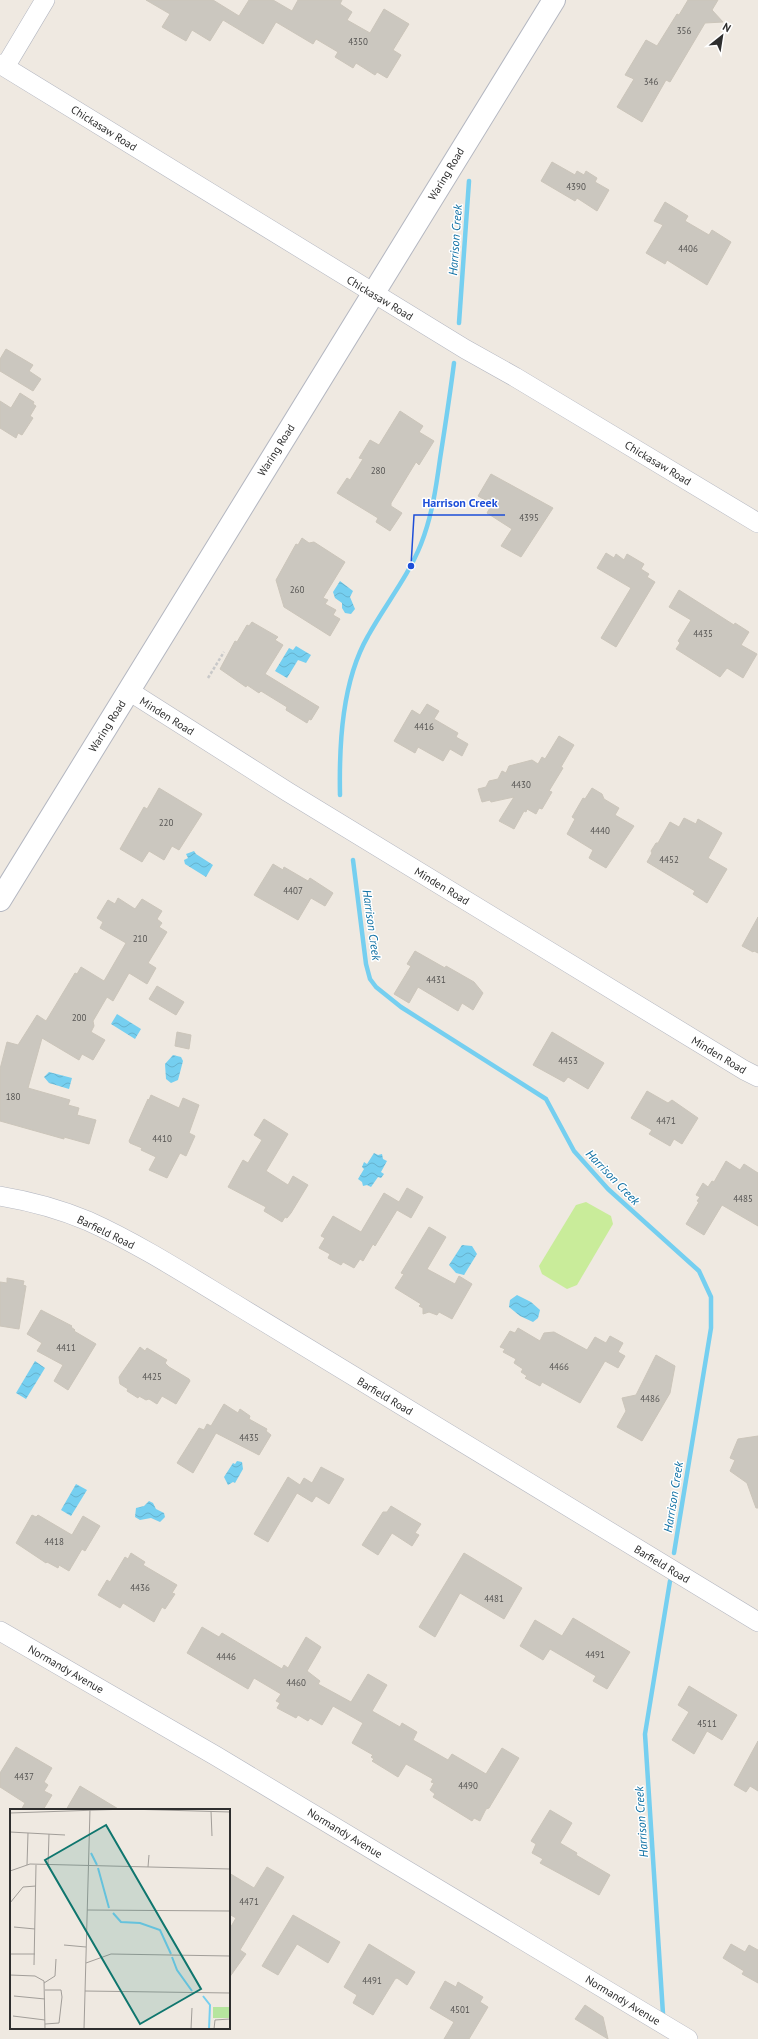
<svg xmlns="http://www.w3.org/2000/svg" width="758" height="2039" viewBox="0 0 758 2039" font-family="'PT Sans',sans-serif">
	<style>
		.pitch { fill: #c9ec9a }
		.water { fill: url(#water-waves) }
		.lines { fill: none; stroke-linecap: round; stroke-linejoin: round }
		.stream { stroke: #75cff0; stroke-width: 4.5 }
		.building { fill: #cbc7bf; stroke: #cbc5ba }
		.minor-casing { stroke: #b4b7c1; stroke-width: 20 }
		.secondary-casing { stroke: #b4b7c1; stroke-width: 24 }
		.path { stroke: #c9c9c9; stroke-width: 2.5; stroke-dasharray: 3 2; stroke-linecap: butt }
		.minor { stroke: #fff; stroke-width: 19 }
		.secondary { stroke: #fff; stroke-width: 22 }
		.labels { text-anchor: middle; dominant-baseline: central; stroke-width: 3; stroke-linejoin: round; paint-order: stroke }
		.number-label { font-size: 9px; fill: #555452 }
		.street-label { font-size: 11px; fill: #2e2e2e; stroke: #fff }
		.water-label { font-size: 12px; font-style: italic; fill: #0d6fa3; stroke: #fff }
		.inset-river { fill: none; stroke: #75cff0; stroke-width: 2 }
		.inset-road { fill: none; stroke: #a29e99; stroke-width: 1 }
		.view { fill: #0f766e; fill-opacity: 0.15; stroke: #0f766e; stroke-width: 2 }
		.inset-edge { fill: none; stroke: #2e2e2e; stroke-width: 2 }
		.leader { fill: none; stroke: #1d4ed8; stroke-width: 1.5 }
		.callout-dot { fill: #1d4ed8; stroke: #fff; stroke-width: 1.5 }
		.callout-label { font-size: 12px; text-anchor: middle; font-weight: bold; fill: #1d4ed8; stroke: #fff; stroke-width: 3; stroke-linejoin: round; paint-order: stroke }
	</style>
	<defs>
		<pattern id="water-waves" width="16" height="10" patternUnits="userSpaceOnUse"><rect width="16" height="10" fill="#75cff0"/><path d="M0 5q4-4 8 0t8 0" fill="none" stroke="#66b2ce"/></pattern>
	</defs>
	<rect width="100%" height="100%" fill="#efe9e1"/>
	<path class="pitch" d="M 586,1202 L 611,1216 L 613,1224 L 577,1285 L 567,1289 L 542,1274 L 539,1266 L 576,1205 Z"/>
	<path class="water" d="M 340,581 L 353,591 L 350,597 L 355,609 L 351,614 L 345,613 L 342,608 L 342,603 L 335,598 L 333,592 Z
		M 296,646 L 311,655 L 306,663 L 298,660 L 287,678 L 275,671 L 289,648 L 293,650 Z
		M 194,851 L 196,854 L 213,865 L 206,877 L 185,864 L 184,860 L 188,858 L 186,854 Z
		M 117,1014 L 141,1029 L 135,1039 L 111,1024 Z
		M 173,1055 L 181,1057 L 183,1061 L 178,1080 L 171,1083 L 166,1079 L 165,1064 Z
		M 49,1072 L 72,1078 L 69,1089 L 49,1083 L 44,1077 Z
		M 374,1153 L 378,1155 L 382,1154 L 383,1159 L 387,1161 L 381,1172 L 384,1174 L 381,1178 L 378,1177 L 371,1187 L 367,1185 L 363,1186 L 362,1182 L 358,1179 L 364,1169 L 362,1167 L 364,1162 L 367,1164 Z
		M 462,1245 L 472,1246 L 477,1254 L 464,1275 L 456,1273 L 449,1265 Z
		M 517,1295 L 531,1302 L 540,1310 L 538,1318 L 533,1322 L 520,1316 L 509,1307 L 510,1300 Z
		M 35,1361 L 45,1368 L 26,1399 L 16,1393 Z
		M 237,1461 L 242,1462 L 243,1469 L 235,1483 L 233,1482 L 228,1485 L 224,1477 L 233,1463 L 235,1464 Z
		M 76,1484 L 87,1490 L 71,1516 L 61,1510 Z
		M 149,1501 L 153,1503 L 156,1509 L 164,1513 L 165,1517 L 160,1522 L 151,1518 L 140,1520 L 135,1517 L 136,1508 L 144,1506 Z"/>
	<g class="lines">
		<path class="stream" d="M 459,323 L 469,181
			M 340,795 C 339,744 342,681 368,636 C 385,605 408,577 421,544 C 432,516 436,488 440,459 C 445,427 450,395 454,363
			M 353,860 L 366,964 L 370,979 L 376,987 L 401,1007 L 546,1099 L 574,1151 L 608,1189 L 699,1271 L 711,1297 L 711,1328 L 674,1553
			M 663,2014 L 645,1734 L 670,1581"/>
	</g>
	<path class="building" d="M 146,0 L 213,0 L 239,16 L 249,0 L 273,0 L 292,11 L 298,0 L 342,0 L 340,4 L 352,12 L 347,20 L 370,33 L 384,9 L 409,24 L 393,50 L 401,55 L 387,78 L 377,72 L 375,75 L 356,63 L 353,68 L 335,57 L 338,52 L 316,39 L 313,44 L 276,22 L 263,44 L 223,20 L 210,41 L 192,30 L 186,41 L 162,27 L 170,14 Z
		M 688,0 L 718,0 L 712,10 L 723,22 L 705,23 L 670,82 L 666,80 L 642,122 L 617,107 L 634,79 L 625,75 L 646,40 L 657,46 L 677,14 L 679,15 Z
		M 552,162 L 575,175 L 577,171 L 584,175 L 586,171 L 597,178 L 595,182 L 609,190 L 597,211 L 577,198 L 575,201 L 541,181 Z
		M 665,202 L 688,216 L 685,221 L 709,235 L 712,230 L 731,242 L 707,285 L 667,260 L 665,264 L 646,253 L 663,225 L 654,221 Z
		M 6,349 L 33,365 L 29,371 L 41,379 L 33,391 L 0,371 L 0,359 Z
		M 20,393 L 34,402 L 33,404 L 36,406 L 30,416 L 33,418 L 22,435 L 18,433 L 16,438 L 0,428 L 0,401 L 11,408 Z
		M 400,411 L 423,426 L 419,432 L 434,441 L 419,465 L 416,462 L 391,503 L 391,506 L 402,513 L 390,531 L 376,522 L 378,518 L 337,493 L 347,478 L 350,480 L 363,459 L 359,458 L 370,440 L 379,445 Z
		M 491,474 L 553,508 L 521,557 L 501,546 L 512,529 L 487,513 L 492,504 L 478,496 Z
		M 302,538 L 309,543 L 314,542 L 345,562 L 323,598 L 328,600 L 325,604 L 336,610 L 333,615 L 340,619 L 330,636 L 284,607 L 276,580 L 296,544 L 298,545 Z
		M 606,553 L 614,558 L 616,554 L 624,560 L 627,554 L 644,564 L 641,569 L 649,574 L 647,577 L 655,582 L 616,647 L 601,638 L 631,588 L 597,568 Z
		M 679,590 L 734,625 L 735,623 L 749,632 L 741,645 L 757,654 L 743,678 L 727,668 L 720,677 L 676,649 L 680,643 L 678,641 L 691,620 L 669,607 Z
		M 252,622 L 278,637 L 275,640 L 283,645 L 265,674 L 319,707 L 311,720 L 309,719 L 307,723 L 286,710 L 287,707 L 261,691 L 259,693 L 247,685 L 246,687 L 220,669 L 235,641 L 237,642 L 247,625 L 249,626 Z
		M 427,704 L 439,711 L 434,719 L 458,733 L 456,737 L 468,744 L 462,756 L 450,749 L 443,761 L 418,747 L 415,753 L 394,741 L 412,710 L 420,715 Z
		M 559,736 L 574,745 L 561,767 L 563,768 L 549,791 L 552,792 L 542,809 L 539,808 L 536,814 L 527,809 L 526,812 L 524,811 L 514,829 L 499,821 L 514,797 L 491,802 L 490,800 L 482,802 L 478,789 L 486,787 L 489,781 L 498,779 L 502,771 L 506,773 L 509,766 L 532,760 L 538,764 L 542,757 L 545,759 Z
		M 159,788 L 202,814 L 179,850 L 172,846 L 164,860 L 149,851 L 142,862 L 120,849 L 144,807 L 147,809 Z
		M 592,788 L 602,794 L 604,799 L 619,808 L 615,815 L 634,826 L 606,868 L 589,858 L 593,850 L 567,834 L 575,819 L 572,817 L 583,798 L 585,799 Z
		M 684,818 L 696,824 L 698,819 L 722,833 L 708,858 L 727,869 L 707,903 L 693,894 L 695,891 L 647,862 L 652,853 L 651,851 L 656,843 L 658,843 L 670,822 L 679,827 Z
		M 273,864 L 283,870 L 284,867 L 308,881 L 310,878 L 333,893 L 325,906 L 311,898 L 298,920 L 254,895 Z
		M 118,898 L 135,909 L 142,899 L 162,911 L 157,919 L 162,923 L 159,927 L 167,932 L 148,963 L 156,968 L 147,984 L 129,973 L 113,1001 L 107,997 L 93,1021 L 94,1026 L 91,1032 L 105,1040 L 93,1060 L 82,1054 L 79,1060 L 42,1038 L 28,1088 L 70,1100 L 68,1105 L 79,1108 L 77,1115 L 96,1120 L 89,1144 L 64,1137 L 64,1139 L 0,1121 L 0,1069 L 7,1042 L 18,1045 L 37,1015 L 46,1021 L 75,973 L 77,974 L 81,967 L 104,981 L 126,943 L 100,928 L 103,922 L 97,918 L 108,900 L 115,904 Z
		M 758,917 L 758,953 L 754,951 L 753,952 L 742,946 Z
		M 415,951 L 445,968 L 446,966 L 474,982 L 483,993 L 473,1010 L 462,1003 L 458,1011 L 418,987 L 409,1003 L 394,994 L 411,966 L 407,964 Z
		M 157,986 L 184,1002 L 176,1015 L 149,999 Z
		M 177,1032 L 191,1035 L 189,1049 L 175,1046 Z
		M 552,1032 L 604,1063 L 588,1089 L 568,1077 L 564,1082 L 533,1065 Z
		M 647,1091 L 668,1103 L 672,1100 L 698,1118 L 682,1144 L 674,1139 L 670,1146 L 649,1134 L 652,1130 L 631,1118 Z
		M 151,1095 L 179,1108 L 183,1098 L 199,1105 L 189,1133 L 195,1136 L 186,1156 L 180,1153 L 167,1178 L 149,1170 L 156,1157 L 141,1150 L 142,1148 L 130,1143 L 129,1141 L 148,1099 L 149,1100 Z
		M 264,1119 L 288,1134 L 266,1171 L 288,1185 L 293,1176 L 308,1185 L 291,1213 L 287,1218 L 285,1217 L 282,1222 L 264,1211 L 266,1207 L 228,1187 L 243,1160 L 248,1163 L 262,1140 L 254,1135 Z
		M 726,1161 L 740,1170 L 744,1164 L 758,1173 L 758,1226 L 722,1205 L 704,1235 L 686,1224 L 699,1202 L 697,1201 L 700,1197 L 696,1195 L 703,1183 L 708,1187 L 712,1181 L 714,1182 Z
		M 407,1188 L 423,1197 L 411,1218 L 397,1210 L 375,1246 L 373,1244 L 363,1261 L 360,1259 L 354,1268 L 343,1262 L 341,1265 L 328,1258 L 330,1254 L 319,1248 L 325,1238 L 321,1236 L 333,1216 L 361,1232 L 384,1193 L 399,1202 Z
		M 429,1227 L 446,1237 L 427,1269 L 455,1284 L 459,1276 L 472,1284 L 452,1319 L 439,1312 L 437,1315 L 429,1312 L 423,1314 L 423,1308 L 419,1306 L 421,1304 L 395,1288 L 404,1274 L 401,1273 Z
		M 7,1278 L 24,1281 L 23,1285 L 26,1286 L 19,1329 L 0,1326 L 0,1282 L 7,1283 Z
		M 41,1310 L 72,1326 L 71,1327 L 75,1330 L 74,1331 L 96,1344 L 68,1390 L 54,1381 L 63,1365 L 37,1351 L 42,1343 L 27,1334 Z
		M 518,1328 L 540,1341 L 544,1333 L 554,1332 L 587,1350 L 595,1337 L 606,1343 L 610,1336 L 623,1343 L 618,1352 L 625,1356 L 618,1368 L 605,1361 L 580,1403 L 542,1382 L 540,1386 L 525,1378 L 527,1376 L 521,1372 L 523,1369 L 514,1363 L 516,1359 L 503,1352 L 505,1349 L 500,1347 L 510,1331 L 515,1333 Z
		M 140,1347 L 145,1351 L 147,1348 L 167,1360 L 165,1363 L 169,1367 L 189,1379 L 190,1381 L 176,1404 L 162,1396 L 157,1404 L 149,1399 L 146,1400 L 139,1396 L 138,1398 L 127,1391 L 128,1389 L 120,1384 L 119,1377 Z
		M 656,1355 L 675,1366 L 670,1393 L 642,1441 L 617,1427 L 626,1411 L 622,1398 L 636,1395 Z
		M 224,1404 L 238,1413 L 240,1409 L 250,1416 L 249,1419 L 267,1429 L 266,1431 L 271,1435 L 259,1455 L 216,1433 L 193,1473 L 177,1463 L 199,1428 L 204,1430 L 207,1424 L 211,1426 Z
		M 758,1436 L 758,1508 L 756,1508 L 747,1483 L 730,1471 L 735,1460 L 730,1458 L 738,1439 Z
		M 321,1467 L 344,1479 L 329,1504 L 316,1496 L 312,1502 L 297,1493 L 268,1542 L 254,1534 L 288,1477 L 300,1485 L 304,1478 L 312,1483 Z
		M 391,1506 L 421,1524 L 415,1533 L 419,1535 L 412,1546 L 392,1533 L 378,1555 L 362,1545 L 383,1512 L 387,1512 Z
		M 32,1515 L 36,1517 L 38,1515 L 72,1535 L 83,1516 L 100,1526 L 85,1551 L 82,1549 L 69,1571 L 59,1565 L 58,1568 L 47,1562 L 46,1563 L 16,1543 Z
		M 131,1553 L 145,1562 L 143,1565 L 177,1585 L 172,1593 L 175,1594 L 165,1609 L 162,1607 L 154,1622 L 123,1603 L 120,1608 L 98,1595 L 107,1580 L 110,1582 L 125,1557 L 128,1559 Z
		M 464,1553 L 522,1588 L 504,1619 L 460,1593 L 435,1637 L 419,1627 Z
		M 573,1618 L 630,1652 L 607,1689 L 593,1681 L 596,1676 L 550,1649 L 543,1660 L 520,1646 L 535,1620 L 562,1636 Z
		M 202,1627 L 219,1637 L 222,1633 L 282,1669 L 284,1665 L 288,1668 L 306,1637 L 321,1647 L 307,1671 L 320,1681 L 318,1684 L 351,1702 L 368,1674 L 387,1685 L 372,1711 L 400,1727 L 402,1723 L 417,1732 L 413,1740 L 448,1760 L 452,1754 L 486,1774 L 502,1748 L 519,1758 L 489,1808 L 486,1809 L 480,1821 L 474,1818 L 472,1821 L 433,1797 L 435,1794 L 430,1790 L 434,1783 L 431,1782 L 433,1779 L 406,1764 L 398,1777 L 372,1761 L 374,1759 L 371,1757 L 373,1755 L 352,1743 L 363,1723 L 333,1706 L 322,1725 L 310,1718 L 308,1721 L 298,1715 L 296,1718 L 277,1708 L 280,1703 L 276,1701 L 281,1694 L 254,1678 L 248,1689 L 187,1653 Z
		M 689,1686 L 737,1715 L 722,1740 L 707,1731 L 694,1754 L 672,1740 L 689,1712 L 678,1705 Z
		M 758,1741 L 758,1791 L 750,1786 L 746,1792 L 734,1785 Z
		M 16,1747 L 52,1768 L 44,1782 L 48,1785 L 44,1791 L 52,1795 L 43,1810 L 21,1810 L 25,1803 L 0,1787 L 0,1773 Z
		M 80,1786 L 120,1810 L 66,1810 Z
		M 550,1810 L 572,1823 L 560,1843 L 577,1853 L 576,1855 L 610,1875 L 599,1895 L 540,1863 L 543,1859 L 532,1853 L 536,1844 L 531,1841 Z
		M 267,1867 L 284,1877 L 240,1950 L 246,1954 L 229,1978 L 229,1930 L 236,1918 L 229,1914 L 229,1873 L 254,1888 Z
		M 293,1915 L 340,1942 L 328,1963 L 297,1944 L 278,1975 L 262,1966 Z
		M 369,1944 L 415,1972 L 407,1985 L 397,1978 L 395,1979 L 373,2015 L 353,2003 L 357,1995 L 344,1987 Z
		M 731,1944 L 745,1952 L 749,1945 L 758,1950 L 758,1983 L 742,1974 L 744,1971 L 723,1958 Z
		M 445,1981 L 456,1987 L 458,1982 L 483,1997 L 480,2002 L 488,2007 L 469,2039 L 444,2039 L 454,2022 L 430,2008 Z
		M 585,2005 L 603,2017 L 608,2039 L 575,2019 Z"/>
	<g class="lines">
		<defs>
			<path id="minor" d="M 0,64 L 465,349 L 515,377 L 758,523
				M 5,67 L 45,0
				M 129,691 L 288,792 L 744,1070 L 758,1077
				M 0,1196 C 30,1201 60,1209 88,1221 C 139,1244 187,1275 235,1304 L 758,1622
				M 0,1631 L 216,1756 L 688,2039"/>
			<path id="secondary" d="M 0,900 L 554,0"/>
		</defs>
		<use href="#minor" class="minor-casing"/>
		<use href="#secondary" class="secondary-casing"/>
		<path class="path" d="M 208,678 L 224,652"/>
		<use href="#minor" class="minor"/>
		<use href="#secondary" class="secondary"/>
	</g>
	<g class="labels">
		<g class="number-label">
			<text x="684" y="30">356</text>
			<text x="358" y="41">4350</text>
			<text x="651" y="81">346</text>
			<text x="576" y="186">4390</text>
			<text x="688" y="248">4406</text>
			<text x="378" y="470">280</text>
			<text x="529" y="517">4395</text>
			<text x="297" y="589">260</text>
			<text x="703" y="633">4435</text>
			<text x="424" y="726">4416</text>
			<text x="521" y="784">4430</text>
			<text x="166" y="822">220</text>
			<text x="600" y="830">4440</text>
			<text x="669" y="859">4452</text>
			<text x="293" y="890">4407</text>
			<text x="140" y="938">210</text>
			<text x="436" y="979">4431</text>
			<text x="79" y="1017">200</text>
			<text x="568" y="1060">4453</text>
			<text x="13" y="1096">180</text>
			<text x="666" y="1120">4471</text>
			<text x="162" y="1138">4410</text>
			<text x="743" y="1198">4485</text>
			<text x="66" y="1347">4411</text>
			<text x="559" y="1366">4466</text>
			<text x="152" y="1376">4425</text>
			<text x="650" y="1398">4486</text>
			<text x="249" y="1437">4435</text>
			<text x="54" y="1541">4418</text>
			<text x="140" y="1587">4436</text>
			<text x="494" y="1598">4481</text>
			<text x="595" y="1654">4491</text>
			<text x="226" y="1656">4446</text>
			<text x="296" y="1682">4460</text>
			<text x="707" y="1723">4511</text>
			<text x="24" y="1776">4437</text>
			<text x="468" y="1785">4490</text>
			<text x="249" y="1901">4471</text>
			<text x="372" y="1980">4491</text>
			<text x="460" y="2009">4501</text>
		</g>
		<g class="street-label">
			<text transform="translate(104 128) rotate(32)">Chickasaw Road</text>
			<text transform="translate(446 174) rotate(-59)">Waring Road</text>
			<text transform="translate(380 298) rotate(31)">Chickasaw Road</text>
			<text transform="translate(276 450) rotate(-58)">Waring Road</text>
			<text transform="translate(658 463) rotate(31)">Chickasaw Road</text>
			<text transform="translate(167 716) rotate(32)">Minden Road</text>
			<text transform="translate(107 726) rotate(-58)">Waring Road</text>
			<text transform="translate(442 886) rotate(31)">Minden Road</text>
			<text transform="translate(719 1055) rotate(31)">Minden Road</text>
			<text transform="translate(106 1232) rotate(26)">Barfield Road</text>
			<text transform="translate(385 1396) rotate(31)">Barfield Road</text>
			<text transform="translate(662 1564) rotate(31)">Barfield Road</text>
			<text transform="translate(66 1669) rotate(30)">Normandy Avenue</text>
			<text transform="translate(345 1833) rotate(31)">Normandy Avenue</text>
			<text transform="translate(623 2000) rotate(31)">Normandy Avenue</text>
		</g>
		<g class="water-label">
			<text transform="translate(455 240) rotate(-86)">Harrison Creek</text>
			<text transform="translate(372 925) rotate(82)">Harrison Creek</text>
			<text transform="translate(613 1177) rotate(46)">Harrison Creek</text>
			<text transform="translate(673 1497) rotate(-81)">Harrison Creek</text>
			<text transform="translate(641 1822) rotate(-94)">Harrison Creek</text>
		</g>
	</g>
	<g transform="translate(10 1809)">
		<rect width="220" height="220" fill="#efe9e1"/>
		<path d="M 203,198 L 220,198 L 220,209 L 203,209 Z" fill="#b6e59e"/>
		<path class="inset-river" d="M 81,44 L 87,56M 88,59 L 99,99M 103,104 L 111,113 L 130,114 L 150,121 L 161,145M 162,148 L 167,161 L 182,182M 193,187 L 200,196 L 199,220"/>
		<path class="inset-road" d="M 201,2 L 202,27M 0,4 L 117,0 L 220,3M 0,23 L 55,26M 17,56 L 18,24M 38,56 L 39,25M 138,58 L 139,46M 0,62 L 20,55 L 220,60M 0,94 L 13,78 L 26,77M 77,101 L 220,102M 4,118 L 25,120M 54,136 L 76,138M 0,145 L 25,145M 76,154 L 101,145 L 220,147M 24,156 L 26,56M 0,166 L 25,167 L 34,172 L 35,220M 34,174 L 45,167 L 46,150M 75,182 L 220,184M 4,187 L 35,190M 3,207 L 35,211M 35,215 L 49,214 L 52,188 L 51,181 L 35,181M 74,220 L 80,0M 181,220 L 182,199M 204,220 L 205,211 L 220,210"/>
		<path class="view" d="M 96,16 L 191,180 L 130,215 L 35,51 Z"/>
		<rect width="220" height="220" class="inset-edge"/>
	</g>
	<path class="leader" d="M411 566L414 515H505"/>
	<circle class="callout-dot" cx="411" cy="566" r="4"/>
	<g class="callout-label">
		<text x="460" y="507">Harrison Creek</text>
	</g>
	<g transform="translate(722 36) rotate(30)" stroke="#ffffff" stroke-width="3" paint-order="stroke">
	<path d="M0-3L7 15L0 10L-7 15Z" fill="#2e2e2e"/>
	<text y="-6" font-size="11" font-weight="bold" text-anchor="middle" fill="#2e2e2e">N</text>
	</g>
</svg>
